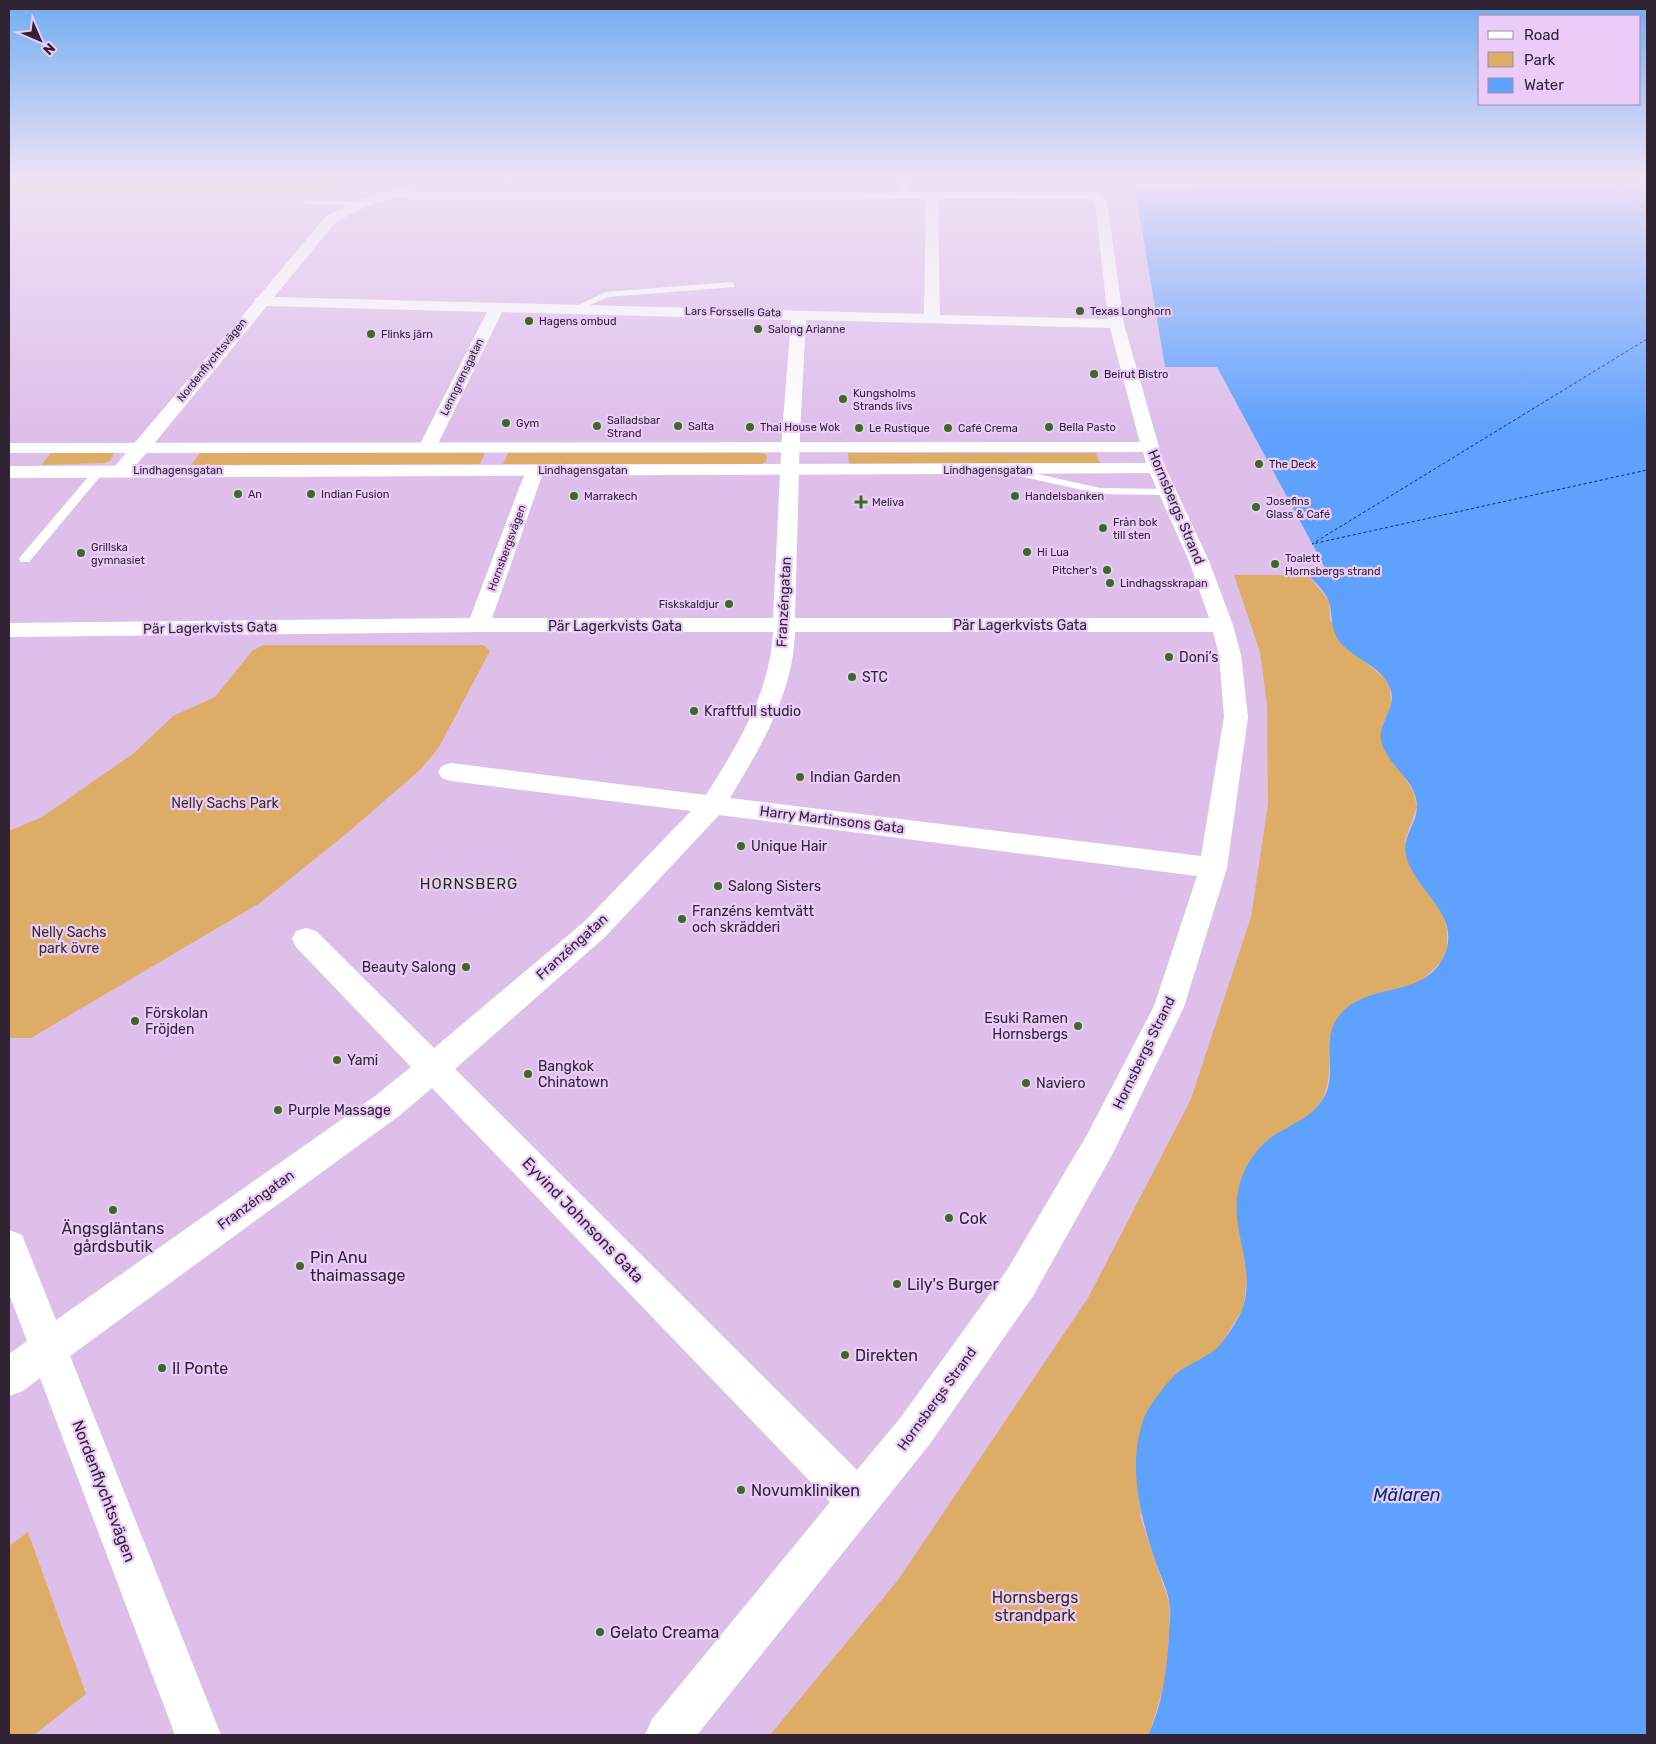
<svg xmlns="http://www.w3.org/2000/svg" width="1656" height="1744" viewBox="0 0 1656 1744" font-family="Rubik,sans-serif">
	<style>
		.green { fill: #ddad67 }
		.water { fill: #5fa2fd }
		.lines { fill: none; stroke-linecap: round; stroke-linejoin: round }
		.ferry { stroke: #023168; stroke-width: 1; stroke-dasharray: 3 2.5; stroke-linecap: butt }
		.lane { fill: #fff; fill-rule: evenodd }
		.street { fill: #fff; fill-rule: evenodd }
		.secondary { fill: #fff; fill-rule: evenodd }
		.poi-dot { fill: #3d6926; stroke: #ebccf8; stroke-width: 2 }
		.labels { text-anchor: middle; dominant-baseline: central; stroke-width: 4.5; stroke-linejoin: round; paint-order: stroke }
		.far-poi-label { font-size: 11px; fill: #302434; stroke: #ebccf8; text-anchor: start }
		.far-street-label { font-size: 11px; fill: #302434; stroke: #ebccf8 }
		.street-label { font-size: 14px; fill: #302434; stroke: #ebccf8 }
		.poi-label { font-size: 14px; fill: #302434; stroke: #ebccf8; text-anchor: start }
		.park-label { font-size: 14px; fill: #3b2e1b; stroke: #ebccf8 }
		.neighbourhood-label { font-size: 15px; letter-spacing: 1px; fill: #193607; stroke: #ebccf8 }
		.near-poi-label { font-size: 16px; fill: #302434; stroke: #ebccf8; text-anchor: start }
		.near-street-label { font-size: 16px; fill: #302434; stroke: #ebccf8 }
		.near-park-label { font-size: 16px; fill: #3b2e1b; stroke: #ebccf8 }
		.near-water-label { font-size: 18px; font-style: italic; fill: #023168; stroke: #ebccf8 }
	</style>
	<rect width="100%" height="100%" fill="#debfea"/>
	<path class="green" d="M 9,181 L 395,181 L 360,189 L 315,193 L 9,194 Z
		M 473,181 L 752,181 L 751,189 L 467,189 Z
		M 909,181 L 1013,181 L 1016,189 L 910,189 Z
		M 115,451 L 110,461 L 104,463 L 41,465 L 52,452 Z
		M 200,453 L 485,453 L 480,464 L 191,465 Z
		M 508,453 L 761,453 L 767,455 L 766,462 L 761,464 L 503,464 Z
		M 848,453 L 1096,453 L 1100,463 L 849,464 Z
		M 1234,575 L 1308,575 L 1329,601 L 1330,620 L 1363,660 L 1385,679 L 1390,688 L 1391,707 L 1382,725 L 1404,777 L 1413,791 L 1417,807 L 1405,840 L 1411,869 L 1443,914 L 1447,930 L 1447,946 L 1442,961 L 1420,982 L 1405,987 L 1329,1039 C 1328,1075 1335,1096 1302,1121 L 1238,1221 L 1248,1272 L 1243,1309 L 1217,1350 L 1176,1374 L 1140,1516 L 1170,1605 L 1167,1676 L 1149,1734 L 770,1735 L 898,1580 L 1088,1298 L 1191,1099 L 1251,917 L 1268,804 L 1267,705 L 1260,652 Z
		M 263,645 L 483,645 L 490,651 L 439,747 L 421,769 L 351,830 L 260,903 L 31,1038 L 9,1038 L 9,831 L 42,817 L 134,753 L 173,716 L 215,697 L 252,651 Z
		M 28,1532 L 86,1694 L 34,1735 L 9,1735 L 9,1546 Z"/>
	<path class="water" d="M 1195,181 L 1647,181 L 1647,1735 L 1148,1735 C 1163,1704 1167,1669 1169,1634 C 1169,1626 1171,1615 1170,1607 C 1169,1592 1160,1575 1155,1560 C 1140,1515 1127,1465 1144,1418 C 1147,1408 1168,1381 1176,1374 C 1186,1365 1201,1360 1212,1352 C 1221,1347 1240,1318 1243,1307 C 1256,1266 1230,1230 1238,1191 C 1242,1170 1253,1152 1269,1139 C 1289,1124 1311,1120 1324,1097 C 1338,1073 1320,1042 1338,1017 C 1366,980 1422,1000 1443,958 C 1464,916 1417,893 1407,859 C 1400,836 1417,826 1417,806 C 1417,780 1386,765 1381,740 C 1378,721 1398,707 1390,688 C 1381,665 1353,659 1339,641 C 1330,629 1333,616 1329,602 C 1326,592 1315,582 1308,575 L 1328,573 L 1217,367 L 1165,367 L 1135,189 L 1198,189 Z"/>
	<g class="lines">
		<path class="ferry" d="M 1618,181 L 1647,210
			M 1647,339 L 1312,544 L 1647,470"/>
		<path class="lane" d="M 900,181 L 908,181 L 909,198 L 902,196 Z
			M 307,200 L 361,202 L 365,204 L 361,206 L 304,204 L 303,202 Z
			M 731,282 L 734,283 L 734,287 L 608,297 L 579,310 L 572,308 L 606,292 Z
			M 1006,467 L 1100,488 L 1167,489 L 1173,492 L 1167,495 L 1100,494 L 1002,472 L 1001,470 Z
			M 99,468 L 104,471 L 103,473 L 29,562 L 21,562 L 19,559 L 21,556 L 95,469 Z"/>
		<path class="street" d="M 413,183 L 419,187 L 411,192 L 1099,192 L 1107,201 L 1124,324 L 1159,447 L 1156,451 L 1144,451 L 1141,447 L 1110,328 L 806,320 L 800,433 L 795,618 L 1209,618 L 1189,561 L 1148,469 L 1150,465 L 1164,465 L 1166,469 L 1209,561 L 1233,625 L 1241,655 L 1248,717 L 1227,868 L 1184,1007 L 1112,1155 L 1033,1296 L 929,1445 L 697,1735 L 645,1735 L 652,1719 L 830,1502 L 432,1088 L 399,1116 L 70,1356 L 221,1735 L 175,1735 L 40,1378 L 23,1391 L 9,1396 L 9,1354 L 27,1341 L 9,1294 L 9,1230 L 22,1235 L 56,1320 L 375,1096 L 411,1067 L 296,947 L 292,939 L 296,931 L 306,928 L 316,931 L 434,1048 L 585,921 L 691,811 L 451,781 L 442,778 L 438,772 L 442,766 L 451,763 L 706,795 C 738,744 770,693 773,632 L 479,632 L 9,637 L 9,623 L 470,618 L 526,470 L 528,466 L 542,466 L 544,470 L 492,618 L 773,618 L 782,433 L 791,320 L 502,312 L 436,448 L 433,452 L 421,452 L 418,448 L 487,312 L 267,306 L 129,474 L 115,474 L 113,470 L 115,466 L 254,302 L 255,298 L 258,297 L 326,216 L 357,201 ZM 396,197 L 416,200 L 926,199 L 924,314 L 274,297 L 336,222 L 365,207 ZM 938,199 L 1092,199 L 1095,202 L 1108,319 L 940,315 ZM 795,632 L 1213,632 L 1219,655 L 1224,717 L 1201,856 L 730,798 C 761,746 793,694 795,632 ZM 719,815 L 1197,876 L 1154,1006 L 1088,1133 L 1007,1270 L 901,1417 L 857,1470 L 455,1069 L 605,937 Z"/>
		<path class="secondary" d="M 1150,442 L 1156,443 L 1166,469 L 1164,473 L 9,478 L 9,466 L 1146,463 L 1143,452 L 9,453 L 9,443 Z"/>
	</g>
	<linearGradient id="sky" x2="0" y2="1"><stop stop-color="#71adf0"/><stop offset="0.42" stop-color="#f0e2f6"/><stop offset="1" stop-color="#f0e2f6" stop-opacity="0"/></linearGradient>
	<rect width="1656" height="426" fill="url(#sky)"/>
	<g class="poi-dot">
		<circle cx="1080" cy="311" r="5"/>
		<circle cx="529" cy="321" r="5"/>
		<circle cx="758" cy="329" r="5"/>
		<circle cx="371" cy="334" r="5"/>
		<circle cx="1094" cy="374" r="5"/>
		<circle cx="843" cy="399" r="5"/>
		<circle cx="506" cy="423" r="5"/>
		<circle cx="597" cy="426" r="5"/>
		<circle cx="678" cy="426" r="5"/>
		<circle cx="750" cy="427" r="5"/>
		<circle cx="1049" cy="427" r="5"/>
		<circle cx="859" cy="428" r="5"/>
		<circle cx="948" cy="428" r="5"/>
		<circle cx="1259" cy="464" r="5"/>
		<circle cx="238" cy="494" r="5"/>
		<circle cx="311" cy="494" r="5"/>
		<circle cx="574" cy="496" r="5"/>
		<circle cx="1015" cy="496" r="5"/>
		<path d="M858.5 494.5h5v5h5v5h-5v5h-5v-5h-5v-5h5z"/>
		<circle cx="1256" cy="507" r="5"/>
		<circle cx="1103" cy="528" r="5"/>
		<circle cx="1027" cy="552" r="5"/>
		<circle cx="81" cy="553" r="5"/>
		<circle cx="1275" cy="564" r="5"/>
		<circle cx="1107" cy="570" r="5"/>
		<circle cx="1110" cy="583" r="5"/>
		<circle cx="729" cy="604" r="5"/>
		<circle cx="1169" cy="657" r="5"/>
		<circle cx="852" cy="677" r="5"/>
		<circle cx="694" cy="711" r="5"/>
		<circle cx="800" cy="777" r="5"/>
		<circle cx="741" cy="846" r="5"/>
		<circle cx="718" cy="886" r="5"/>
		<circle cx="682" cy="919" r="5"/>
		<circle cx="466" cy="967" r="5"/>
		<circle cx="135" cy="1021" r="5"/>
		<circle cx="1078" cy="1026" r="5"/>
		<circle cx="337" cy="1060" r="5"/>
		<circle cx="528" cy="1074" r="5"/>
		<circle cx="1026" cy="1083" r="5"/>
		<circle cx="278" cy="1110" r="5"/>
		<circle cx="113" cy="1210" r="5"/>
		<circle cx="949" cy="1218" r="5"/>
		<circle cx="300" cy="1266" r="5"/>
		<circle cx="897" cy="1284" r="5"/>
		<circle cx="845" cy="1355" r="5"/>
		<circle cx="162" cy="1368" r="5"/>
		<circle cx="741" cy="1490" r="5"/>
		<circle cx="600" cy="1632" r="5"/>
	</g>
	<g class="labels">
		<g class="far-poi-label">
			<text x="1090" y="311">Texas Longhorn</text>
			<text x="539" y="321">Hagens ombud</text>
			<text x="768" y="329">Salong Arianne</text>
			<text x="381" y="334">Flinks järn</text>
			<text x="1104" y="374">Beirut Bistro</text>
			<text x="853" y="393">Kungsholms<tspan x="853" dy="13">Strands livs</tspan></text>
			<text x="607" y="420">Salladsbar<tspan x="607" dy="13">Strand</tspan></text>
			<text x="516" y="423">Gym</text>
			<text x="688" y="426">Salta</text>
			<text x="760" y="427">Thai House Wok</text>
			<text x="1059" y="427">Bella Pasto</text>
			<text x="869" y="428">Le Rustique</text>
			<text x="958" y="428">Café Crema</text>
			<text x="1269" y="464">The Deck</text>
			<text x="248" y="494">An</text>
			<text x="321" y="494">Indian Fusion</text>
			<text x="584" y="496">Marrakech</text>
			<text x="1025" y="496">Handelsbanken</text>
			<text x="1266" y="501">Josefins<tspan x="1266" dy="13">Glass &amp; Café</tspan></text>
			<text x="872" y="502">Meliva</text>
			<text x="1113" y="522">Från bok<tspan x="1113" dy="13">till sten</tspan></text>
			<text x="91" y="547">Grillska<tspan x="91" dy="13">gymnasiet</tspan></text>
			<text x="1037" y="552">Hi Lua</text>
			<text x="1285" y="558">Toalett<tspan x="1285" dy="13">Hornsbergs strand</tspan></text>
			<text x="1097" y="570" text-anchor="end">Pitcher's</text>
			<text x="1120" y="583">Lindhagsskrapan</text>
			<text x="719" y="604" text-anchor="end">Fiskskaldjur</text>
		</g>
		<g class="far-street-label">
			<text transform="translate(733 312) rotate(1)">Lars Forssells Gata</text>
			<text transform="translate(212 360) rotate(-51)">Nordenflychtsvägen</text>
			<text transform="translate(462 377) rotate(-64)">Lenngrensgatan</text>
			<text x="178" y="470">Lindhagensgatan</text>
			<text x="583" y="470">Lindhagensgatan</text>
			<text x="988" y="470">Lindhagensgatan</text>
			<text transform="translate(507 548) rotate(-70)">Hornsbergsvägen</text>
		</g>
		<g class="street-label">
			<text transform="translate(1176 507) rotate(67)">Hornsbergs Strand</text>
			<text transform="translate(784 602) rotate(-87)">Franzéngatan</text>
			<text x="1020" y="625">Pär Lagerkvists Gata</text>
			<text x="615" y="626">Pär Lagerkvists Gata</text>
			<text transform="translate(210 628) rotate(-1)">Pär Lagerkvists Gata</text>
			<text transform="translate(832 820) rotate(7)">Harry Martinsons Gata</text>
			<text transform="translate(572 947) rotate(-42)">Franzéngatan</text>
			<text transform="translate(1144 1053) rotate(-64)">Hornsbergs Strand</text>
			<text transform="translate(256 1200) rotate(-36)">Franzéngatan</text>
			<text transform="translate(937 1399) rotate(-54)">Hornsbergs Strand</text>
		</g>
		<g class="poi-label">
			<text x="1179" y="657">Doni’s</text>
			<text x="862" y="677">STC</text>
			<text x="704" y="711">Kraftfull studio</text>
			<text x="810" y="777">Indian Garden</text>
			<text x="751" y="846">Unique Hair</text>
			<text x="728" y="886">Salong Sisters</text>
			<text x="692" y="911">Franzéns kemtvätt<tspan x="692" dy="16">och skrädderi</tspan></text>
			<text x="456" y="967" text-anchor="end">Beauty Salong</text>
			<text x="145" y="1013">Förskolan<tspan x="145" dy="16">Fröjden</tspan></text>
			<text x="1068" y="1018" text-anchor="end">Esuki Ramen<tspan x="1068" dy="16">Hornsbergs</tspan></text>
			<text x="347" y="1060">Yami</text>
			<text x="538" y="1066">Bangkok<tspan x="538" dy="16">Chinatown</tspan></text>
			<text x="1036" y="1083">Naviero</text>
			<text x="288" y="1110">Purple Massage</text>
		</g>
		<g class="park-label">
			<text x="225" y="803">Nelly Sachs Park</text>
			<text x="69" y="932">Nelly Sachs<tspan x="69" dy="16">park övre</tspan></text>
		</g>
		<g class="neighbourhood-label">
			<text x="469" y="884">HORNSBERG</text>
		</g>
		<g class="near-poi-label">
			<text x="959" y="1218">Cok</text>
			<text x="113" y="1228" text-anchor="middle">Ängsgläntans<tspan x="113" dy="18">gårdsbutik</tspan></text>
			<text x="310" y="1257">Pin Anu<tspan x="310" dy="18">thaimassage</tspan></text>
			<text x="907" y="1284">Lily's Burger</text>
			<text x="855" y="1355">Direkten</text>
			<text x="172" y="1368">Il Ponte</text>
			<text x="751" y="1490">Novumkliniken</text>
			<text x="610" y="1632">Gelato Creama</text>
		</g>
		<g class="near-street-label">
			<text transform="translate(583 1220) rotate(46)">Eyvind Johnsons Gata</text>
			<text transform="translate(104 1491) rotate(69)">Nordenflychtsvägen</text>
		</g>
		<g class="near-park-label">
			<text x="1035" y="1597">Hornsbergs<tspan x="1035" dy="18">strandpark</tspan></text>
		</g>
		<g class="near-water-label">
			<text x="1407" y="1495">Mälaren</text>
		</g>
	</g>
	<rect width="1656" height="1744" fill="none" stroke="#302434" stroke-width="20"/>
	<rect x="1478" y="15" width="162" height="90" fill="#ebccf8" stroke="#a089aa"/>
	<rect x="1488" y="31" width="25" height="8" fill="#ffffff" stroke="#a089aa"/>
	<text x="1524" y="40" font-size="15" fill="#302434">Road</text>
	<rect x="1488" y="52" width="25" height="15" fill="#ddad67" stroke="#a089aa"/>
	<text x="1524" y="65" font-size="15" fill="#302434">Park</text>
	<rect x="1488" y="78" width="25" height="15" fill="#5fa2fd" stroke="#a089aa"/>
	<text x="1524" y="90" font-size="15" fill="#302434">Water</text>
	<g transform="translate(40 40) rotate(135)" stroke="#ebccf8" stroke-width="4" paint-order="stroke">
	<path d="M0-4L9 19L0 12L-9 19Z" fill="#302434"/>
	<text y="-8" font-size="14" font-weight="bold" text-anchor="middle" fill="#302434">N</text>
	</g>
</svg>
